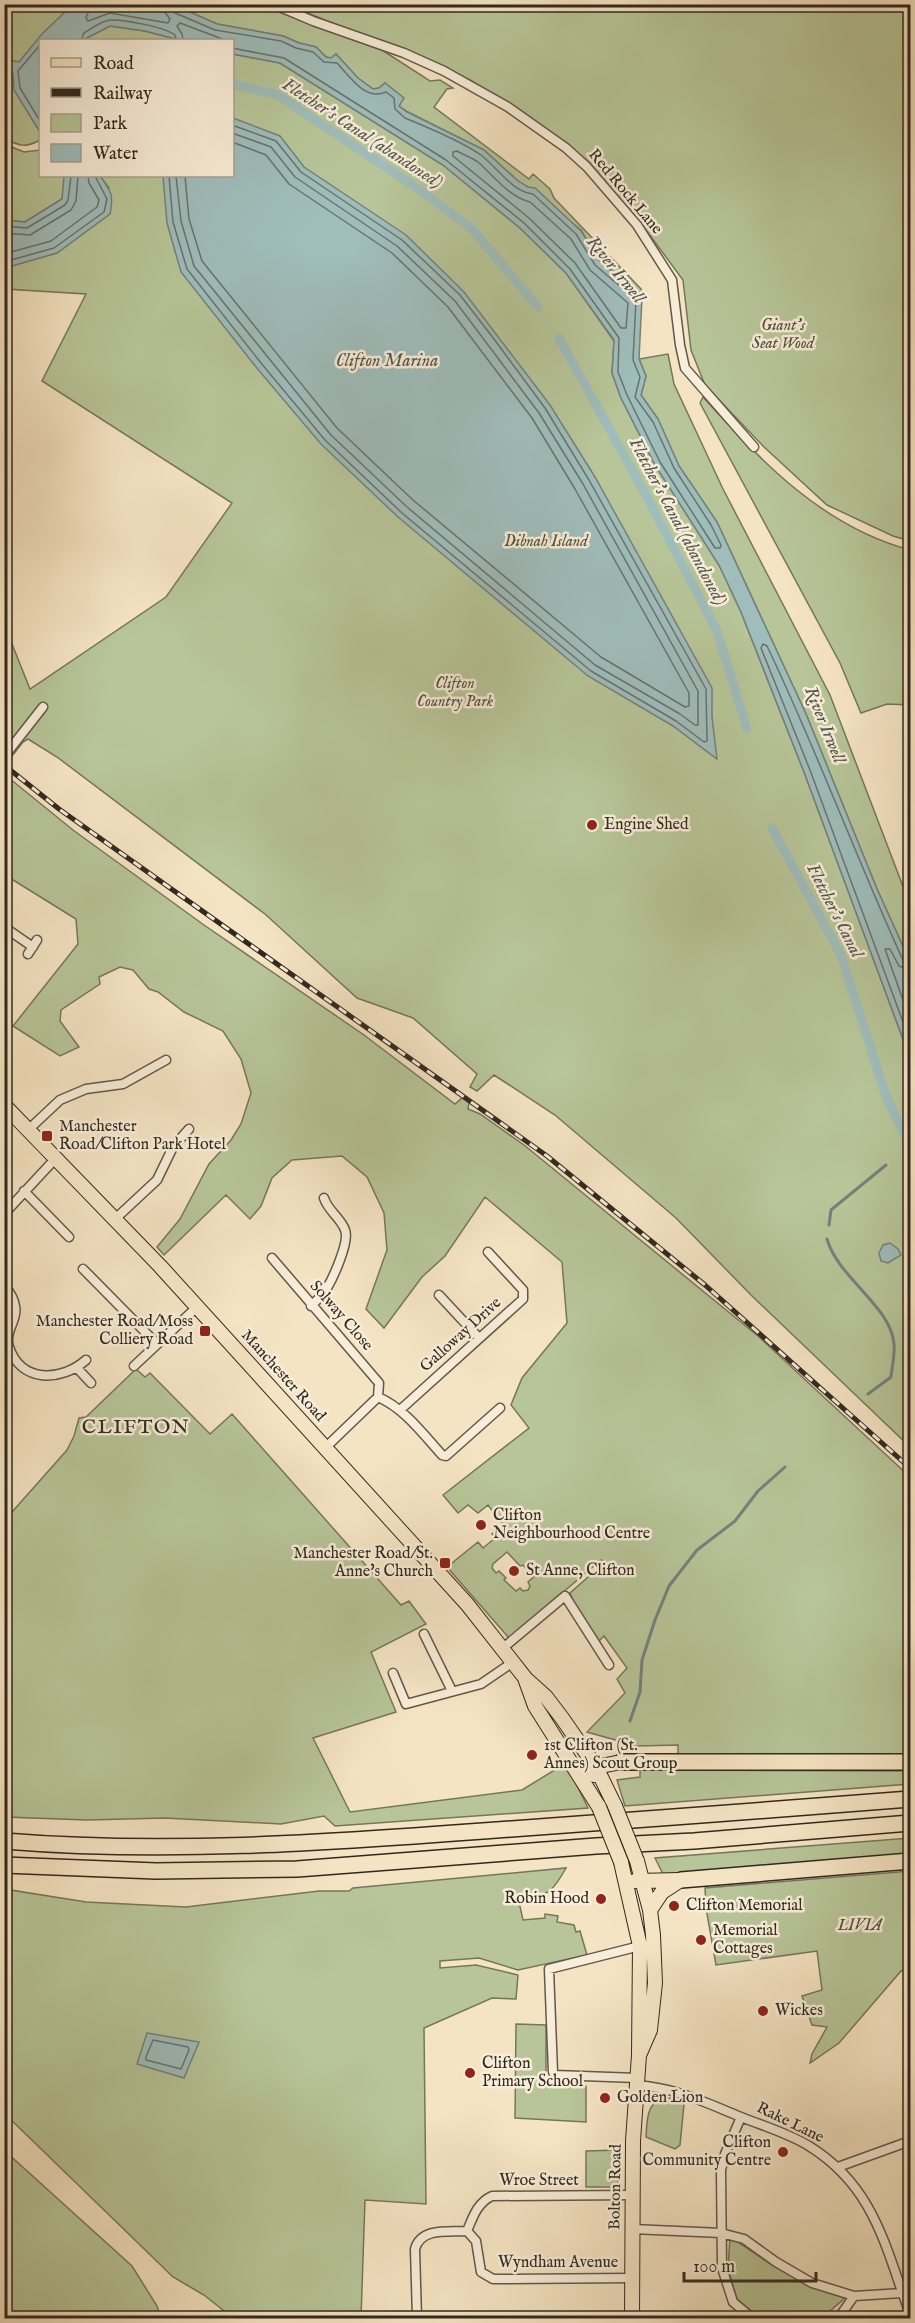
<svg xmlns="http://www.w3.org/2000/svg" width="915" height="2323" viewBox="0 0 915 2323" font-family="'IM FELL English',serif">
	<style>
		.green { fill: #b7c598; stroke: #74775c; stroke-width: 1.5; fill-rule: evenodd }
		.water { fill: #9fbdbb; stroke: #73827d; stroke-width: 1.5 }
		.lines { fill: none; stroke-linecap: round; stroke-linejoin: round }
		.shore { stroke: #68736e; stroke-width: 1.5 }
		.stream { stroke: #73827d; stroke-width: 3 }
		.canal { stroke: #9fbdbb; stroke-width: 9 }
		.minor-casing { stroke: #625849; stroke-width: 11 }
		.primary-casing { stroke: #312920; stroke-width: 16 }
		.motorway-casing { stroke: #312920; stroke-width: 18 }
		.minor { stroke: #f8edd8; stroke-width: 8 }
		.primary { stroke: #f5e4c3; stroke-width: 14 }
		.motorway { stroke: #f5e4c3; stroke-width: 15 }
		.rail-casing { stroke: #312920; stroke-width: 5 }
		.rail { stroke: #f8edd8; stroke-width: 3; stroke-dasharray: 9; stroke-linecap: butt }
		.primary-bridge-casing { stroke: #312920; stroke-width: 16; stroke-linecap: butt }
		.primary-bridge { stroke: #f5e4c3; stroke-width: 14 }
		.poi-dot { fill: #8f2418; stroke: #f8edd8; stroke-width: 2 }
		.labels { text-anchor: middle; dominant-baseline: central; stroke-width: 5; stroke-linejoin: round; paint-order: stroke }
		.street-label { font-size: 16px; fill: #312920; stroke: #f8edd8 }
		.park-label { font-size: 16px; font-style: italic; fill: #52503e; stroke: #f8edd8 }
		.poi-label { font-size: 16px; fill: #312920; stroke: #f8edd8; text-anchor: start }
		.water-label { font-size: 18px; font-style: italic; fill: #52554e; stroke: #f8edd8 }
		.quarter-label { font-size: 20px; letter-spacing: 1.5px; fill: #312920; stroke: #f8edd8 }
	</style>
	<rect width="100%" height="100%" fill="#f5e4c3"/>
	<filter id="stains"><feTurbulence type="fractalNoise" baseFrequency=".00333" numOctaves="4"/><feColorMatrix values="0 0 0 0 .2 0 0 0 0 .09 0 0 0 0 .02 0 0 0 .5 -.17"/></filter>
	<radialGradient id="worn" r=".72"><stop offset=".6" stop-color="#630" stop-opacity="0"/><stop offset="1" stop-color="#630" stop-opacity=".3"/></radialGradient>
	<path class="green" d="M 5,5 L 83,5 L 65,12 L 19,62 L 7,60 L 6,66 Z
		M 166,5 L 260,5 L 382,50 L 430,81 L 440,80 L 453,88 L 447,89 L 434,107 L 529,179 L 533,174 L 550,189 L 554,198 L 641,289 L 644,296 L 599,260 L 581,230 L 518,181 L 484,150 L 408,112 L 399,106 L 385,83 L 379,88 L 373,89 L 358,78 L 336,54 L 331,58 L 326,57 L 316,47 L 299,43 L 283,36 L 217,24 L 183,9 Z
		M 288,5 L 910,5 L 910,541 L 893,536 L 827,505 L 764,447 L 705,385 L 691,350 L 683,280 L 646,230 L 588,161 L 499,98 L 470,80 L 403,49 L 347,29 Z
		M 110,26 L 145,31 L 179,40 L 83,40 Z
		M 233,54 L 280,63 L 443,165 L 520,228 L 566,273 L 614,341 L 612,373 L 621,398 L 655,465 L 719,565 L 741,612 L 804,772 L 910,1058 L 910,1447 L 751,1295 L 676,1218 L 555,1115 L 494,1075 L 477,1091 L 470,1087 L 477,1074 L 413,1018 L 357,998 L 265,914 L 57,757 L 28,739 L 23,742 L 12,756 L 5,749 L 4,624 L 30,689 L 166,597 L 232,503 L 42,381 L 86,294 L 5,289 L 4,268 L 57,253 L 109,188 L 100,176 L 232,176 Z
		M 5,70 L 13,74 L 15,90 L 40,132 L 40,140 C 26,148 20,146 5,139 Z
		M 4,144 L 24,152 L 40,150 L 40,176 L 64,176 L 65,178 L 62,199 L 25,222 L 5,220 Z
		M 668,354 L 674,384 L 723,489 L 830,695 L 910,905 L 910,962 L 877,889 L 806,714 L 717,522 L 679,466 L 658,419 L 641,395 L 646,376 L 639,359 Z
		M 703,397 C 761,462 824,527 910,550 L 910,705 L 887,704 L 861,713 L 840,663 L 700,403 Z
		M 4,774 L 73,830 L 204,925 L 364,1035 L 455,1104 L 462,1098 L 469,1102 L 468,1109 L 480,1114 L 524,1145 L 758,1336 L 910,1477 L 910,1756 L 678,1754 L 678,1745 L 637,1746 L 587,1732 L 625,1693 L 617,1679 L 627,1668 L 604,1636 L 599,1641 L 578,1612 L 570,1593 L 604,1563 L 601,1560 L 509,1638 L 447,1567 L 478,1542 L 483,1548 L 495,1538 L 492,1534 L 503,1525 L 488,1505 L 478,1513 L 468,1505 L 458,1513 L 443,1495 L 529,1428 L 511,1405 L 522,1378 L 567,1323 L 562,1262 L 485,1197 L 445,1256 L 422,1277 L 384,1328 L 366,1309 L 387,1250 L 384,1213 L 367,1177 L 342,1156 L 292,1160 L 272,1178 L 261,1206 L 250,1219 L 226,1195 L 164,1255 L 157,1247 L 180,1219 L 209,1164 L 231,1140 L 241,1124 L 251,1093 L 241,1059 L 223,1031 L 184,1012 L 158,992 L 149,989 L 133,970 L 120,967 L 99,977 L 100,984 L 61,1010 L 60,1021 L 79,1047 L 60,1056 L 13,1026 L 78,944 L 76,919 L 5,875 ZM 507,1552 L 520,1566 L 523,1565 L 529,1572 L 532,1570 L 536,1575 L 528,1582 L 530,1586 L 528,1590 L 523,1591 L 520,1588 L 516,1591 L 504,1580 L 506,1578 L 499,1571 L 496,1573 L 492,1568 L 493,1564 Z
		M 136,1369 L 145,1377 L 150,1373 L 210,1434 L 232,1414 L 401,1605 L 409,1601 L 426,1624 L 371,1652 L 396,1712 L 313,1738 L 350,1812 L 522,1790 L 566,1763 L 588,1808 L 335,1826 L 324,1816 L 281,1824 L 165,1818 L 87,1820 L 5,1817 L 4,1521 L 67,1450 L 74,1436 L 79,1418 L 86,1417 Z
		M 640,1770 L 910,1771 L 910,1784 L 625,1806 L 617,1780 L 640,1777 Z
		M 910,1838 L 910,1855 L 664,1876 L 655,1858 Z
		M 566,1868 C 551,1895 548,1894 519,1902 L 523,1920 L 545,1918 L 545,1914 L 558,1916 L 557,1922 L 574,1925 L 576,1932 L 580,1931 L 587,1955 L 518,1970 L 479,1958 L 440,1961 L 440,1968 L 476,1965 L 518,1975 L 516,1999 L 492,1998 L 424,2028 L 426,2204 L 365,2200 L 361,2318 L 233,2318 L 204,2295 L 173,2277 L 5,2114 L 4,1889 L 86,1902 L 186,1907 L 319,1891 L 349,1891 L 353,1888 Z
		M 910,1871 L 910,1970 L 901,1971 L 839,2043 L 810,2063 L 812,2054 L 827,2027 L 812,2025 L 802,1996 L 822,1990 L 817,1951 L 716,1965 L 706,1908 L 705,1888 Z
		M 516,2024 L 546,2025 L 546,2082 L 586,2086 L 586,2122 L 515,2118 Z
		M 672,2098 L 683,2101 L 684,2104 L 680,2145 L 675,2149 L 646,2137 C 647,2116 647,2098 672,2098 Z
		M 619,2150 L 618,2187 L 586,2187 L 586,2151 Z
		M 5,2151 L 132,2266 L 157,2306 L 161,2318 L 5,2318 Z
		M 730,2237 L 772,2265 L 811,2285 L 846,2297 L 822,2318 L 760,2318 L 737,2299 L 728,2269 Z"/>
	<path class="water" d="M 83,5 L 166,5 L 183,9 L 217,24 L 283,36 L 299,43 L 316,47 L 326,57 L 331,58 L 336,54 L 358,78 L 373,89 L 379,88 L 385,83 L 404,98 L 399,106 L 407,112 L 484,150 L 518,181 L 528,187 L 535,188 L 581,231 L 599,260 L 642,297 L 639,359 L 646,376 L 641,395 L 658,419 L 679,466 L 717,522 L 806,714 L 877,889 L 910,962 L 910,1058 L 804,772 L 741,612 L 719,565 L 655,465 L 621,398 L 612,373 L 614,340 L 566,273 L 520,228 L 443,165 L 280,63 L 233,54 L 232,40 L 179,40 L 145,31 L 110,26 L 83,40 L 40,40 L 40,132 L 14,90 L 13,74 L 5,70 L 7,60 L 19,62 L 42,34 L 65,12 Z
		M 233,118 L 280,136 L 304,167 L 406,235 L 464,292 L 550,405 L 595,477 L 712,688 L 712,717 L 717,759 L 673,726 L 588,676 L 398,517 L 321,444 L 256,367 L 181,272 L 167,223 L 163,176 L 232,176 Z
		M 64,176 L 100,176 C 111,191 114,195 110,214 L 57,253 L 5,268 L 5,220 L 25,222 L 62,199 Z
		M 890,1243 L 898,1249 L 901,1255 L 888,1263 L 881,1261 L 879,1253 L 883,1245 Z
		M 147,2033 L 199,2042 L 184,2078 L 137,2064 Z"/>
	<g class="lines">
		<path class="shore" d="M 91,4 L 86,18 L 88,21 L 110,13 L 168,23 L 170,19 L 164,11 L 163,4
			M 171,4 L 175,13 L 215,30 L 281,41 L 296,48 L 313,52 L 324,62 L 337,63 C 350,77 365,101 386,92 L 394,98 L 395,109 L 405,118 C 427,127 461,141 481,155 C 498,168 511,191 533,194 L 576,234 L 595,265 L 636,300 L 633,360 L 640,377 L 635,397 L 653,422 L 674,468 L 711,525 L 721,545 L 720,548 L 715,548 L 660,462 L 627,395 L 618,372 L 619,338 L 570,269 L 524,223 L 446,160 L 284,58 L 232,48
			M 81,40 L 84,33 C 91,29 101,21 110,20 C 122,19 165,27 175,35 L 176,40
			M 183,40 L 182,34 L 177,26 L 180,23 L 225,40
			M 40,45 L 18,71 L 20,88 L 40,121
			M 457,151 C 464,155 472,158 478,162 C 494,176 509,197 530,202 L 571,239 L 590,270 L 628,303 L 626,328 L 621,328 L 575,263 L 529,218 L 453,156 L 453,152 Z
			M 169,176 L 173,222 L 187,269 L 261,363 L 325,440 L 402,513 L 591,671 L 676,721 L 704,742 L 707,741 L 706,689 L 589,480 L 545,408 L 494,339 L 460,295 L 402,240 L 301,172 L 276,141 L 232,125
			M 176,176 L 181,221 L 194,266 L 331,435 L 407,507 L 595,665 L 680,714 L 695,725 L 698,725 L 698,691 L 583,484 L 539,413 L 455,301 L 397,246 L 295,177 L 271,147 L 232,133
			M 185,176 L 189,219 L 202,261 L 337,428 L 413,500 L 601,657 L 685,707 L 689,706 L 689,693 L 575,489 L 532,418 L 448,307 L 392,253 L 289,184 L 266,155 L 232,142
			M 4,226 L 27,228 L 65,205 L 68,200 L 71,176
			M 4,233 L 30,235 L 71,210 L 76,201 L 78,176
			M 4,254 L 51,241 L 97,207 L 99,200 L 89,183 L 88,176
			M 4,262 L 54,248 L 104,212 L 107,199 L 95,176
			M 910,962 L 905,961 L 902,958 C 855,855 816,748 767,646 L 763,644 L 761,648 L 810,770 L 910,1041
			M 910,970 L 899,966 L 890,949 L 885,949 L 910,1020
			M 153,2040 L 188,2047 L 189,2050 L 181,2069 L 146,2060 L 146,2057 Z"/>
		<path class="stream" d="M 829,1225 L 831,1210 L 886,1165
			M 827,1239 C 838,1278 891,1306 894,1344 C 895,1355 892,1367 891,1377 L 868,1394
			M 630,1721 L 640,1692 L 642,1660 L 655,1620 L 669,1586 L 697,1550 L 735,1521 L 758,1491 L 785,1467"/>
		<path class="canal" d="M 232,84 L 278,95 L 416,187 L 472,229 L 538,307
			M 559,338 L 646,495 L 717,631 L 747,729
			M 772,828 L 841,955 L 886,1096 L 910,1146"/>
		<defs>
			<path id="minor" d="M 273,4 L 313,21 L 404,53 L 444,71 L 508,107 L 566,148 L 587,167 L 637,225 L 672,280 L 680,345 L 685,368 L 754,447
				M 10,749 L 43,707
				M 4,927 L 33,947
				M 28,954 L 37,940
				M 28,1130 L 60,1100 L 86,1089 L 123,1084 L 166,1060
				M 24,1191 L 69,1237
				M 4,1214 L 55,1159
				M 114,1220 L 157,1180 L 173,1147 L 189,1129
				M 272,1258 L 379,1383 L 378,1397
				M 83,1269 L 157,1344
				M 4,1285 C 9,1291 14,1298 15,1306 C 18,1320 4,1332 9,1347 C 21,1383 61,1382 86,1360
				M 439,1295 L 479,1338
				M 311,1306 C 317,1300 323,1295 327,1288 C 333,1278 350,1241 345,1230 C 341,1218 328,1211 324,1198
				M 134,1366 L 197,1307
				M 77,1368 L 91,1383
				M 400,1410 L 523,1299 L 523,1290 L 488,1252
				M 325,1448 L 378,1397 C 404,1408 423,1434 442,1455 L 446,1456 L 500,1408
				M 424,1634 L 452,1691
				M 503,1648 L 565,1596 L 609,1665
				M 393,1673 L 406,1704 L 481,1684 L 513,1662
				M 637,2078 L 555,2075 L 553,2072 L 549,1969 L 640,1946
				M 636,2085 C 677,2088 704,2102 741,2117 C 763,2126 788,2133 809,2146 C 875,2187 885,2247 910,2314
				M 741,2117 L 725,2154 L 721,2170 L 722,2268 L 733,2302 L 752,2318
				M 838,2167 L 910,2141
				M 632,2229 L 721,2233 L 744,2239 L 776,2262 L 812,2283 L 854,2296 L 902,2293 L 910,2290
				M 467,2231 C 473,2217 477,2203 492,2196 L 632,2195
				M 417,2318 L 415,2249 C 421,2227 449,2232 467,2231 L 476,2241 L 481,2272 L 493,2279 L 632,2278
				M 836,2318 L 840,2316 L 854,2296"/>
			<path id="primary" d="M 4,1105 L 160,1266 L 467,1604 L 526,1679 L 546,1697 L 562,1718 L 596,1767 L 615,1806
				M 526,1681 L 535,1706 L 599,1807
				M 594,1775 L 596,1767 L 621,1762
				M 637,1861 L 650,1910 L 653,1935 L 655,1983 L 650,2030 L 640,2053
				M 621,1862 L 640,1946 L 639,2055 L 633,2141 L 632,2318
				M 635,1881 L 681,1880
				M 650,1910 L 662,1892 L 679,1881"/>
			<path id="motorway" d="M 621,1762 L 910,1762
				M 4,1841 C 164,1854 323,1843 483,1831 C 625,1821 768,1810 910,1799
				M 4,1865 L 156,1871 L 297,1869 L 596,1846 L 694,1841 L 910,1823
				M 681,1880 L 910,1861"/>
		</defs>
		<use href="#minor" class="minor-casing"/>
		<use href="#primary" class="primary-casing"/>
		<use href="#motorway" class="motorway-casing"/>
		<use href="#minor" class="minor"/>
		<use href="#primary" class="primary"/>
		<use href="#motorway" class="motorway"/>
		<defs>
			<path id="rail" d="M 4,765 L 59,809 L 547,1156 L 705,1285 L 910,1468"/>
		</defs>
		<use href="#rail" class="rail-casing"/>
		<use href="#rail" class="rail"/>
		<defs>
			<path id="primary-bridge" d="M 615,1806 L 637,1861
				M 599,1807 L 621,1862"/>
		</defs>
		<use href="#primary-bridge" class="primary-bridge-casing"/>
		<use href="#primary-bridge" class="primary-bridge"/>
	</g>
	<g class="poi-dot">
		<circle cx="592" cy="825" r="6"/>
		<rect x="41" y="1130" width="12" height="12" rx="3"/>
		<rect x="199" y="1325" width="12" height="12" rx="3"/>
		<circle cx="481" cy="1525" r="6"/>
		<rect x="439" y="1557" width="12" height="12" rx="3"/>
		<circle cx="514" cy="1571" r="6"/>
		<circle cx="532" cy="1755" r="6"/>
		<circle cx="601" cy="1899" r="6"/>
		<circle cx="674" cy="1906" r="6"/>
		<circle cx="701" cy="1940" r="6"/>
		<circle cx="763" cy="2011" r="6"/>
		<circle cx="470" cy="2073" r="6"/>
		<circle cx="605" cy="2098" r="6"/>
		<circle cx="783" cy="2152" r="6"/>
	</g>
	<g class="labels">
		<g class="street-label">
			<text transform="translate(625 192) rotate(50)">Red Rock Lane</text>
			<text transform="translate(341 1316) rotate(49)">Solway Close</text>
			<text transform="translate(461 1335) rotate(-42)">Galloway Drive</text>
			<text transform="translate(283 1376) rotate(48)">Manchester Road</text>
			<text transform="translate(790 2123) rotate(26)">Rake Lane</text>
			<text x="539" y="2181">Wroe Street</text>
			<text transform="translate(616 2187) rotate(-89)">Bolton Road</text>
			<text x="558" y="2263">Wyndham Avenue</text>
		</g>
		<g class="park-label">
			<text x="783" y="326">Giant's<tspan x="783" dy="18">Seat Wood</tspan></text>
			<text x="546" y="542">Dibnah Island</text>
			<text x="455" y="684">Clifton<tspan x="455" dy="18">Country Park</tspan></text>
			<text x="860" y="1926">LIVIA</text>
		</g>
		<g class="poi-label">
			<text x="604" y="825">Engine Shed</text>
			<text x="59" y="1127">Manchester<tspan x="59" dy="18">Road/Clifton Park Hotel</tspan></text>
			<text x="193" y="1322" text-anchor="end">Manchester Road/Moss<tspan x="193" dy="18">Colliery Road</tspan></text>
			<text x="493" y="1516">Clifton<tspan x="493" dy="18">Neighbourhood Centre</tspan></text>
			<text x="433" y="1554" text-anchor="end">Manchester Road/St.<tspan x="433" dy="18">Anne's Church</tspan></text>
			<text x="526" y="1571">St Anne, Clifton</text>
			<text x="544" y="1746">1st Clifton (St.<tspan x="544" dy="18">Annes) Scout Group</tspan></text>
			<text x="589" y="1899" text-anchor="end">Robin Hood</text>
			<text x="686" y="1906">Clifton Memorial</text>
			<text x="713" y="1931">Memorial<tspan x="713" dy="18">Cottages</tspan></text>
			<text x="775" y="2011">Wickes</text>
			<text x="482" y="2064">Clifton<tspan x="482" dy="18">Primary School</tspan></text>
			<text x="617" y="2098">Golden Lion</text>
			<text x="771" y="2143" text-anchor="end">Clifton<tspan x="771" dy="18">Community Centre</tspan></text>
		</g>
		<g class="water-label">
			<text transform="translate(362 134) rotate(33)">Fletcher's Canal (abandoned)</text>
			<text transform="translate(615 270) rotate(51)">River Irwell</text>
			<text x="387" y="361">Clifton Marina</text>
			<text transform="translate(677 522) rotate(62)">Fletcher's Canal (abandoned)</text>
			<text transform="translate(824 725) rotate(68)">River Irwell</text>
			<text transform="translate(834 911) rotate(63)">Fletcher's Canal</text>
		</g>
		<g class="quarter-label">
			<text x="136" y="1427">CLIFTON</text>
		</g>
	</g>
	<rect width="915" height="2323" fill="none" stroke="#f5e4c3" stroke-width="24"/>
	<rect x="6" y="6" width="903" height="2311" fill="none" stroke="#312920" stroke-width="3"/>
	<rect x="12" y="12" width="891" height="2299" fill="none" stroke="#312920" stroke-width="1.5"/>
	<rect x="39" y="39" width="195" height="138" fill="#f8edd8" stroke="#a89f8e" stroke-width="1.5"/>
	<rect x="51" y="58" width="30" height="9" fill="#f5e4c3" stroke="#a89f8e" stroke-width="1.5"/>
	<text x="93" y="69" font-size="18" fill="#312920">Road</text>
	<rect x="51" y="88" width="30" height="9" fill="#312920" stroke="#a89f8e" stroke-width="1.5"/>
	<text x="93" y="99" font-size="18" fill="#312920">Railway</text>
	<rect x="51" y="114" width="30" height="18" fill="#b7c598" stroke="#a89f8e" stroke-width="1.5"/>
	<text x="93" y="129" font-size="18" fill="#312920">Park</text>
	<rect x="51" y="144" width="30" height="18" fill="#9fbdbb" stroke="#a89f8e" stroke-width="1.5"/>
	<text x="93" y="159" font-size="18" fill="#312920">Water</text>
	<path d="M684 2272v9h132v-9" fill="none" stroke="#312920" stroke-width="3"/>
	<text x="693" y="2272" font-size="18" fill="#312920" stroke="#f8edd8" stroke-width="4.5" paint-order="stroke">100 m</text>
	<rect width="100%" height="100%" filter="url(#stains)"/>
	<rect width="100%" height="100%" fill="url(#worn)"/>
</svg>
